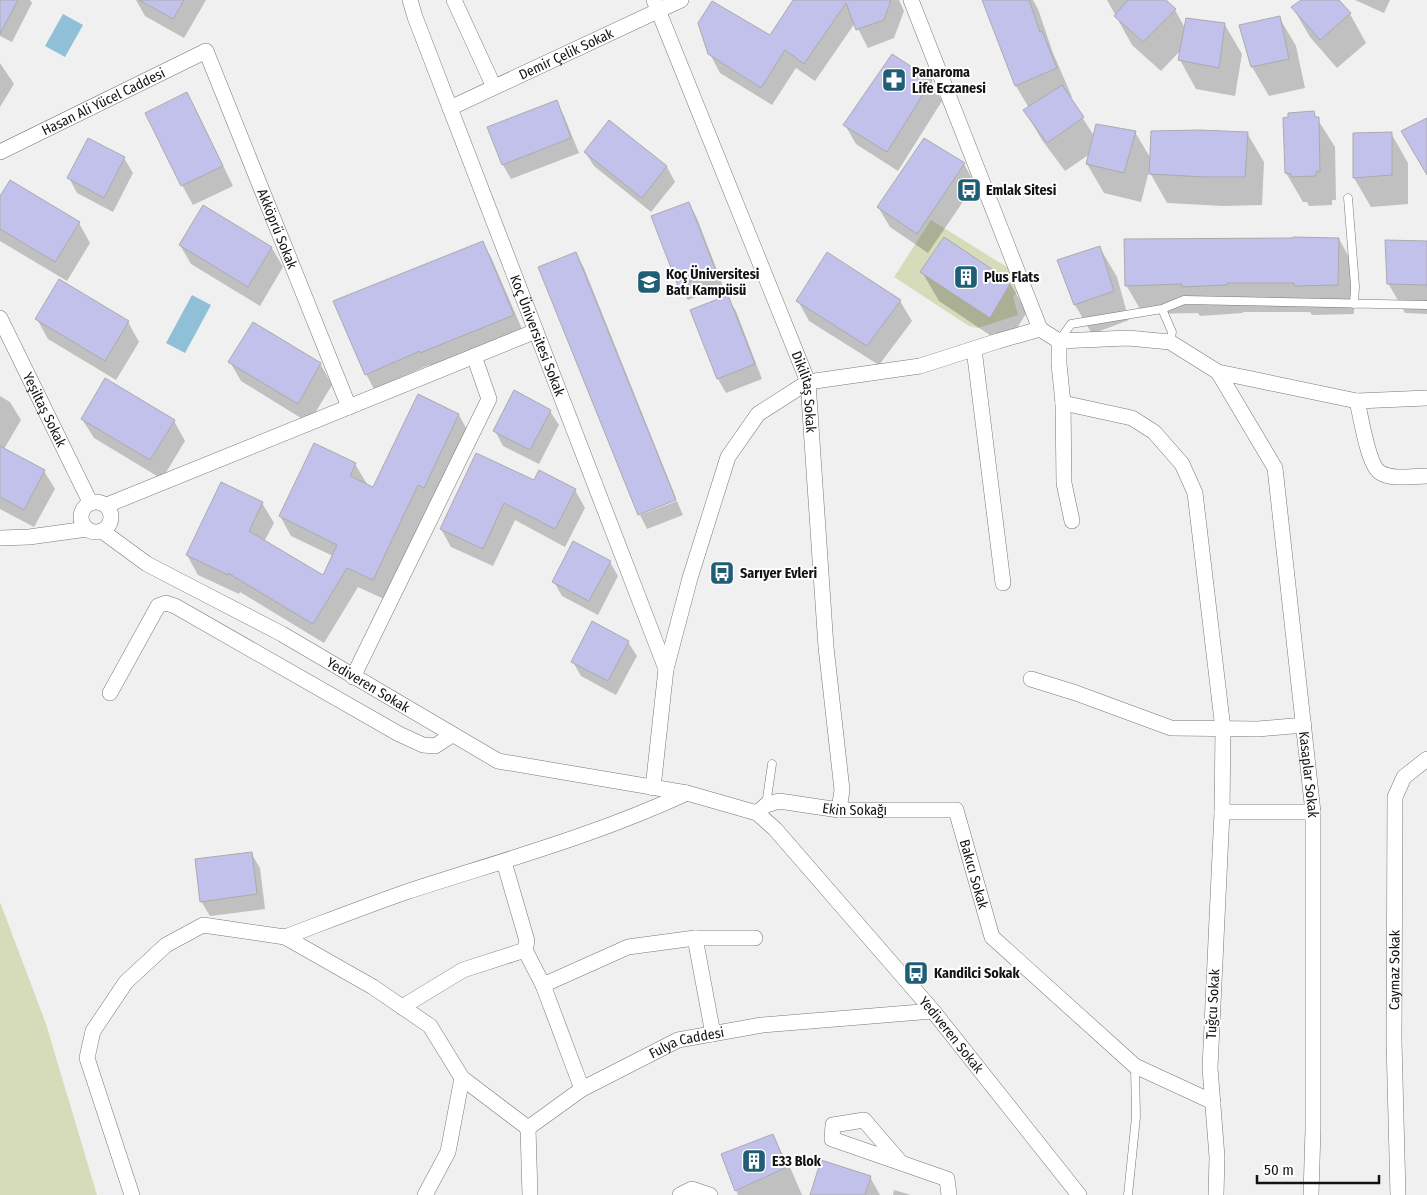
<svg xmlns="http://www.w3.org/2000/svg" width="1427" height="1195" viewBox="0 0 1427 1195" font-family="'Fira Sans Condensed',sans-serif">
	<style>
		.green { fill: #d6dbb9 }
		.water { fill: #90c0d7 }
		.shadow { fill: #0003 }
		.building { fill: #c1c1ec; stroke: #ababac }
		.lines { fill: none; stroke-linecap: round; stroke-linejoin: round }
		.service-casing { stroke: #787879; stroke-width: 9 }
		.minor-casing { stroke: #787879; stroke-width: 16 }
		.service { stroke: #fff; stroke-width: 8 }
		.minor { stroke: #fff; stroke-width: 15 }
		.labels { text-anchor: middle; dominant-baseline: central; stroke-width: 4; stroke-linejoin: round; paint-order: stroke }
		.street-label { font-size: 14px; fill: #131314; stroke: #fefeff }
		.poi-label { font-size: 14px; font-weight: bold; fill: #131314; stroke: #fefeff; text-anchor: start }
	</style>
	<rect width="100%" height="100%" fill="#f0f0f1"/>
	<path class="green" d="M 931,220 L 1010,269 L 1017,293 L 1013,296 L 1018,315 L 978,328 L 969,326 L 894,277 Z
		M 0,902 L 46,1024 L 97,1195 L 0,1195 Z"/>
	<path class="water" d="M 63,14 L 83,25 L 65,57 L 45,46 Z
		M 192,295 L 211,305 L 185,353 L 166,343 Z"/>
	<path class="shadow" d="M 0,0 L 30,0 L 32,3 L 12,42 L 0,36 Z
		M 136,0 L 206,0 L 184,38 L 145,16 Z
		M 795,0 L 899,0 L 904,11 L 894,38 L 868,48 L 855,23 L 815,81 L 796,68 L 772,105 L 720,73 L 710,54 L 771,37 Z
		M 983,0 L 1033,0 L 1038,9 L 1053,53 L 1072,97 L 1070,98 L 1094,136 L 1135,132 L 1151,159 L 1247,133 L 1264,162 L 1262,205 L 1223,206 L 1167,203 L 1149,171 L 1141,202 L 1104,193 L 1087,164 L 1090,154 L 1065,171 L 1042,140 L 1025,111 L 1029,108 L 1016,86 Z
		M 1107,0 L 1164,0 L 1175,10 L 1185,28 L 1225,25 L 1242,54 L 1235,96 L 1196,89 L 1180,60 L 1181,50 L 1161,71 L 1132,45 Z
		M 1303,0 L 1338,0 L 1350,14 L 1366,43 L 1337,68 L 1310,37 L 1293,8 Z
		M 1355,0 L 1390,0 L 1384,13 Z
		M 1279,17 L 1296,46 L 1305,88 L 1269,96 L 1252,67 Z
		M 0,63 L 14,84 L 0,107 Z
		M 931,81 L 942,101 L 898,171 L 856,144 L 845,125 Z
		M 187,94 L 198,114 L 233,186 L 193,205 L 182,185 Z
		M 556,102 L 564,116 L 579,153 L 511,179 L 503,165 Z
		M 1313,112 L 1335,147 L 1336,200 L 1332,200 L 1332,205 L 1309,206 L 1307,202 L 1303,202 L 1286,173 L 1290,119 Z
		M 609,121 L 667,167 L 675,182 L 651,212 L 594,166 L 585,152 Z
		M 1391,133 L 1408,163 L 1408,204 L 1371,207 L 1354,178 Z
		M 124,158 L 133,173 L 113,212 L 77,193 L 69,178 Z
		M 964,164 L 975,184 L 928,253 L 890,227 L 878,207 Z
		M 0,199 L 79,223 L 90,243 L 67,281 L 0,241 Z
		M 689,203 L 697,218 L 723,286 L 688,300 L 679,285 Z
		M 1339,239 L 1355,268 L 1354,314 L 1312,315 L 1310,312 L 1243,312 L 1243,313 L 1200,316 L 1198,313 L 1143,314 L 1126,285 Z
		M 482,242 L 491,257 L 522,329 L 430,367 L 429,365 L 374,389 L 366,374 Z
		M 1427,242 L 1427,314 L 1405,313 L 1388,283 Z
		M 180,245 L 272,248 L 283,267 L 260,306 L 191,264 Z
		M 1100,248 L 1117,277 L 1129,320 L 1092,334 L 1075,305 L 1059,261 Z
		M 576,253 L 584,268 L 676,498 L 639,513 Z
		M 827,254 L 900,301 L 912,321 L 879,365 L 809,321 L 798,301 Z
		M 922,272 L 1010,283 L 1027,312 L 1006,346 L 939,301 Z
		M 727,297 L 736,311 L 762,379 L 726,393 L 718,379 L 691,311 Z
		M 37,319 L 128,322 L 139,342 L 116,380 L 48,339 Z
		M 253,323 L 321,365 L 332,385 L 309,423 L 241,381 L 230,362 Z
		M 0,396 L 10,402 L 21,420 L 4,449 L 44,471 L 55,489 L 34,527 L 0,509 Z
		M 418,396 L 459,415 L 470,435 L 384,599 L 358,587 L 324,643 L 240,592 L 239,594 L 198,575 L 187,555 L 262,503 L 274,523 L 264,542 L 323,577 L 333,556 L 291,536 L 280,516 L 355,464 L 367,484 L 373,488 Z
		M 550,411 L 559,425 L 539,464 L 503,446 L 495,431 Z
		M 82,419 L 174,421 L 185,441 L 162,479 L 94,438 Z
		M 534,481 L 575,490 L 585,508 L 565,547 L 515,520 L 493,566 L 451,547 L 441,529 Z
		M 677,501 L 683,515 L 647,529 L 640,515 Z
		M 610,562 L 618,576 L 598,615 L 562,596 L 554,582 Z
		M 628,642 L 637,656 L 616,695 L 581,676 L 573,662 Z
		M 251,853 L 260,868 L 265,909 L 210,916 L 201,901 Z
		M 772,1136 L 789,1165 L 802,1195 L 738,1195 L 722,1155 Z
		M 870,1177 L 880,1195 L 811,1195 Z
		M 894,1190 L 911,1195 L 893,1195 Z"/>
	<path class="building" d="M 0,0 L 18,0 L 0,34 Z
		M 139,0 L 184,0 L 173,19 Z
		M 793,0 L 891,0 L 884,20 L 856,30 L 846,3 L 804,64 L 785,50 L 761,88 L 708,54 L 698,23 L 712,1 L 770,35 Z
		M 982,0 L 1029,0 L 1040,32 L 1042,31 L 1057,68 L 1015,86 Z
		M 1128,0 L 1166,0 L 1176,9 L 1143,42 L 1114,16 Z
		M 1301,0 L 1339,0 L 1351,13 L 1320,40 L 1291,7 Z
		M 1280,16 L 1289,59 L 1251,67 L 1239,25 Z
		M 1186,18 L 1225,23 L 1219,68 L 1178,60 Z
		M 892,54 L 932,80 L 887,152 L 843,125 Z
		M 1062,85 L 1084,117 L 1047,143 L 1023,110 Z
		M 187,92 L 223,166 L 181,186 L 145,113 Z
		M 557,100 L 571,138 L 502,165 L 487,127 Z
		M 1314,111 L 1315,117 L 1319,117 L 1320,172 L 1316,171 L 1316,176 L 1291,177 L 1291,174 L 1285,173 L 1283,118 L 1288,117 L 1288,113 Z
		M 1427,118 L 1427,175 L 1401,131 Z
		M 609,120 L 667,166 L 642,198 L 584,152 Z
		M 1096,124 L 1136,131 L 1124,173 L 1086,164 Z
		M 1199,130 L 1248,132 L 1245,177 L 1205,177 L 1149,174 L 1151,131 Z
		M 1392,132 L 1392,175 L 1353,178 L 1353,133 Z
		M 88,138 L 125,157 L 104,198 L 67,178 Z
		M 924,138 L 965,163 L 917,234 L 877,207 Z
		M 10,180 L 80,222 L 55,262 L 0,229 L 0,196 Z
		M 689,202 L 716,271 L 678,286 L 651,216 Z
		M 203,205 L 272,247 L 248,287 L 179,245 Z
		M 944,237 L 1011,282 L 990,318 L 920,272 Z
		M 1293,237 L 1339,238 L 1338,285 L 1294,286 L 1294,283 L 1227,283 L 1227,285 L 1182,287 L 1182,284 L 1125,286 L 1124,239 L 1293,238 Z
		M 1385,240 L 1427,241 L 1427,285 L 1387,284 Z
		M 483,241 L 514,315 L 420,353 L 420,351 L 365,375 L 333,301 Z
		M 1100,246 L 1114,291 L 1074,305 L 1057,260 Z
		M 576,252 L 676,500 L 638,515 L 538,267 Z
		M 827,252 L 901,300 L 867,346 L 796,301 Z
		M 59,279 L 129,321 L 105,361 L 35,319 Z
		M 728,295 L 755,364 L 717,379 L 690,310 Z
		M 253,322 L 321,363 L 298,404 L 228,362 Z
		M 105,378 L 175,420 L 150,460 L 81,419 Z
		M 514,390 L 551,410 L 530,450 L 493,431 Z
		M 418,394 L 459,414 L 424,488 L 418,485 L 373,580 L 347,568 L 313,624 L 228,573 L 228,575 L 186,555 L 221,482 L 263,502 L 249,531 L 323,575 L 337,545 L 279,516 L 314,443 L 356,463 L 350,476 L 373,487 Z
		M 0,446 L 45,470 L 24,510 L 0,497 Z
		M 476,453 L 534,480 L 539,470 L 576,489 L 555,529 L 504,503 L 483,549 L 440,529 Z
		M 573,541 L 611,561 L 589,601 L 552,582 Z
		M 592,621 L 629,641 L 608,681 L 571,662 Z
		M 252,852 L 257,894 L 200,902 L 195,859 Z
		M 773,1134 L 787,1167 L 735,1191 L 721,1154 Z
		M 821,1160 L 871,1176 L 865,1195 L 810,1195 Z"/>
	<g class="lines">
		<defs>
			<path id="service" d="M 1348,198 L 1355,286 L 1354,304
				M 1162,309 L 1172,332 L 1170,342
				M 1059,341 L 1071,324 L 1162,309 L 1184,300 L 1427,305
				M 766,805 L 772,764
				M 1128,1195 L 1136,1117 L 1135,1066"/>
			<g id="minor">
				<path id="s1" d="M 410,0 L 415,17 L 666,669"/>
				<path d="M 454,0 L 494,87"/>
				<path id="s2" d="M 654,0 L 808,382 L 826,647 L 842,790 L 839,810"/>
				<path d="M 911,0 L 1040,329"/>
				<path id="s3" d="M 450,108 L 681,0"/>
				<path id="s4" d="M 0,152 L 206,51 L 349,407"/>
				<path id="s5" d="M 0,318 L 90,502"/>
				<path d="M 1059,341 L 1128,338 L 1170,342 L 1218,372 L 1357,401 L 1427,398"/>
				<path d="M 974,349 L 1003,583"/>
				<path id="s6" d="M 1218,372 L 1275,468 L 1313,812 L 1313,1129 L 1311,1195"/>
				<path d="M 1357,401 C 1361,416 1368,467 1381,473 C 1393,480 1413,476 1427,476"/>
				<path d="M 1063,403 L 1132,418 L 1154,432 L 1182,464 L 1195,493 L 1223,729 L 1222,812 L 1210,1068 L 1217,1157 L 1216,1195"/>
				<circle cx="96" cy="517" r="15"/>
				<path d="M 107,505 L 536,331"/>
				<path id="s7" d="M 102,531 L 147,564 L 282,634 L 498,761 L 687,793 L 757,813 L 775,829 L 933,1011 L 1079,1195"/>
				<path d="M 0,538 L 29,537 L 87,529"/>
				<path d="M 353,677 L 489,399 L 474,356"/>
				<path d="M 1031,679 L 1076,693 L 1171,728 L 1258,729 L 1304,725"/>
				<path d="M 110,693 L 158,606 L 166,603 L 175,606 L 399,734 L 423,745 L 435,746 L 452,735"/>
				<path d="M 653,788 L 666,669 L 690,578 L 728,457 L 758,414 L 808,382 L 920,366 L 998,341 L 1040,329 L 1059,341 L 1059,364 L 1063,403 L 1064,483 L 1072,521"/>
				<path d="M 1222,812 L 1313,812"/>
				<path id="s8" d="M 757,813 L 766,805 L 779,801 L 839,810 L 956,810 L 992,937 L 1135,1066 L 1213,1102"/>
				<path d="M 695,938 L 713,1034"/>
				<path d="M 525,950 L 543,985 L 628,947 L 695,938 L 755,938"/>
				<path d="M 543,985 L 582,1089"/>
				<path d="M 402,1007 L 463,970 L 525,950 L 527,941 L 504,862"/>
				<path d="M 528,1128 L 462,1078 L 430,1026 L 373,987 L 285,937 C 325,922 366,906 406,892 C 501,861 597,835 687,793"/>
				<path d="M 901,1163 L 864,1120 L 833,1125 L 832,1139 L 947,1179 L 949,1195"/>
				<path d="M 132,1195 L 87,1058 L 93,1031 L 126,982 L 166,945 L 203,925 L 285,937"/>
				<path d="M 425,1195 L 448,1152 L 462,1078"/>
				<path id="s9" d="M 530,1195 L 528,1128 L 582,1089 L 678,1040 L 762,1025 L 933,1011"/>
				<path d="M 680,1195 L 692,1189 L 710,1195"/>
				<path id="s10" d="M 1398,1195 L 1394,1041 L 1395,797 L 1404,777 L 1427,759"/>
			</g>
		</defs>
		<use href="#service" class="service-casing"/>
		<use href="#minor" class="minor-casing"/>
		<use href="#service" class="service"/>
		<use href="#minor" class="minor"/>
	</g>
	<defs>
		<symbol id="pharmacy-square" viewBox="-11 -11 22 22"><rect x="-9" y="-9" width="18" height="18" rx="4" fill="#1f5e74" stroke="#fefeff"/><path d="M-2-6h4v4h4v4h-4v4h-4v-4h-4v-4h4Z" fill="#fff"/></symbol>
		<symbol id="bus-square" viewBox="-11 -11 22 22"><rect x="-9" y="-9" width="18" height="18" rx="4" fill="#1f5e74" stroke="#fefeff"/><path d="M-5-6H5V4H4V6H2V4H-2V6H-4V4H-5ZM-3.5-4V0h7V-4ZM-3.5 1.2v1.5H-2V1.2ZM2 1.2v1.5H3.5V1.2Z" fill="#fff"/></symbol>
		<symbol id="building-square" viewBox="-11 -11 22 22"><rect x="-9" y="-9" width="18" height="18" rx="4" fill="#1f5e74" stroke="#fefeff"/><path d="M-4-6H4V6H1V3H-1V6H-4ZM-2.5-4.3h1.7v1.8h-1.7ZM.8-4.3h1.7v1.8H.8ZM-2.5-1h1.7V.8h-1.7ZM.8-1h1.7V.8H.8Z" fill="#fff"/></symbol>
		<symbol id="university-square" viewBox="-11 -11 22 22"><rect x="-9" y="-9" width="18" height="18" rx="4" fill="#1f5e74" stroke="#fefeff"/><path d="M0-5L7-2L0 1L-7-2ZM-4 1L0 2.5L4 1V4Q0 6-4 4Z" fill="#fff"/></symbol>
	</defs>
	<g fill-rule="evenodd">
		<use href="#pharmacy-square" x="880" y="66" width="28" height="28"/>
		<use href="#bus-square" x="955" y="176" width="28" height="28"/>
		<use href="#building-square" x="952" y="263" width="28" height="28"/>
		<use href="#university-square" x="635" y="268" width="28" height="28"/>
		<use href="#bus-square" x="708" y="559" width="28" height="28"/>
		<use href="#bus-square" x="902" y="959" width="28" height="28"/>
		<use href="#building-square" x="740" y="1147" width="28" height="28"/>
	</g>
	<g class="labels">
		<g class="street-label">
			<text stroke="none"><textPath href="#s3" startOffset="128">Demir Çelik Sokak</textPath></text>
			<text stroke="none"><textPath href="#s4" startOffset="115">Hasan Ali Yücel Caddesi</textPath></text>
			<text stroke="none"><textPath href="#s4" startOffset="421">Akköprü Sokak</textPath></text>
			<text stroke="none"><textPath href="#s1" startOffset="359">Koç Üniversitesi Sokak</textPath></text>
			<text stroke="none"><textPath href="#s2" startOffset="421">Dikilitaş Sokak</textPath></text>
			<text stroke="none"><textPath href="#s5" startOffset="102">Yeşiltaş Sokak</textPath></text>
			<text stroke="none"><textPath href="#s7" startOffset="308">Yediveren Sokak</textPath></text>
			<text stroke="none"><textPath href="#s6" startOffset="420">Kasaplar Sokak</textPath></text>
			<text stroke="none"><textPath href="#s8" startOffset="102">Ekin Sokağı</textPath></text>
			<text stroke="none"><textPath href="#s8" startOffset="270">Bakıcı Sokak</textPath></text>
			<text stroke="none"><textPath href="#s10" startOffset="225">Caymaz Sokak</textPath></text>
			<text transform="translate(1213 1004) rotate(-87)">Tuğcu Sokak</text>
			<text stroke="none"><textPath href="#s7" startOffset="1018">Yediveren Sokak</textPath></text>
			<text stroke="none"><textPath href="#s9" startOffset="249">Fulya Caddesi</textPath></text>
		</g>
		<g class="poi-label">
			<text x="912" y="72">Panaroma<tspan x="912" dy="16">Life Eczanesi</tspan></text>
			<text x="986" y="190">Emlak Sitesi</text>
			<text x="666" y="274">Koç Üniversitesi<tspan x="666" dy="16">Batı Kampüsü</tspan></text>
			<text x="984" y="277">Plus Flats</text>
			<text x="740" y="573">Sarıyer Evleri</text>
			<text x="934" y="973">Kandilci Sokak</text>
			<text x="772" y="1161">E33 Blok</text>
		</g>
	</g>
	<path d="M1257 1175v8h122v-8" fill="none" stroke="#131314" stroke-width="2.5"/>
	<text x="1264" y="1175" font-size="15" fill="#131314" stroke="#fefeff" stroke-width="4" paint-order="stroke">50 m</text>
</svg>
